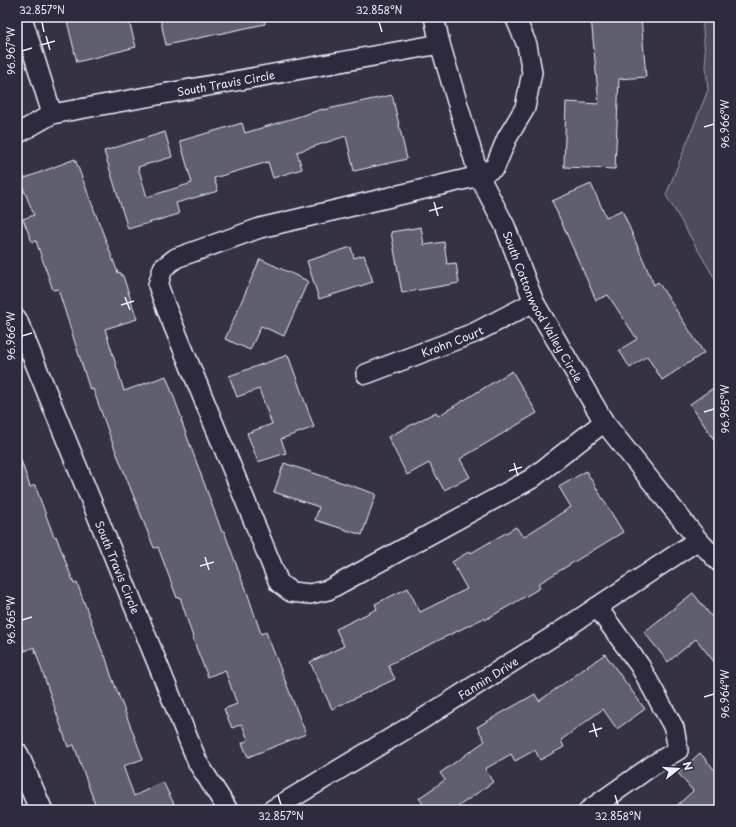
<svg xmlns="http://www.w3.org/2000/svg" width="736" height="827" viewBox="0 0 736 827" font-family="'Playpen Sans',sans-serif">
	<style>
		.green { fill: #4d4b5c; stroke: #9a9eaa }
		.building { fill: #605e6e; stroke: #e8f1f8 }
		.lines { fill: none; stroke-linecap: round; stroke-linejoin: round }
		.minor-casing { stroke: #e8f1f8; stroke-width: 22 }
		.major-casing { stroke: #e8f1f8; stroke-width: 25 }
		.minor { stroke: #2f2a3d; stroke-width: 19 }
		.major { stroke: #2f2a3d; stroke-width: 22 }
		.ticks { fill: none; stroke: #e8f1f8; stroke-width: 1.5 }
		.labels { text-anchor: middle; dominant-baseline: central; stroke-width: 3; stroke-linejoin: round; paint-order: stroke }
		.street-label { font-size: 11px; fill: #e8f1f8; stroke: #2f2a3d }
		.neatline { fill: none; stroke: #e8f1f8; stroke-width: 1.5 }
		.ticks-label { font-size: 10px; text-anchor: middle; fill: #e8f1f8 }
	</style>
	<rect width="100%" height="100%" fill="#363244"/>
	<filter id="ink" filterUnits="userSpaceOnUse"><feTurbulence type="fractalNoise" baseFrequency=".025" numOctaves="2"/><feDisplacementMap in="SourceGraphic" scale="8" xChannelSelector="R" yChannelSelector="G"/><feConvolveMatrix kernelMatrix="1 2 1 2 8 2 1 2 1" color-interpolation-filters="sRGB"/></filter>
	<g filter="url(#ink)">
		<path class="green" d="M 702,17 L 719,17 L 719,286 L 666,195 L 708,90 Z"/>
		<path class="building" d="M 66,17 L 128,17 L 136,47 L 77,62 Z
			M 160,17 L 264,17 L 265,24 L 166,45 Z
			M 591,17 L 641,17 L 646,77 L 619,79 L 615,169 L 564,167 L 566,102 L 599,104 Z
			M 392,95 L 407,159 L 354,171 L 346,136 L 297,152 L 302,169 L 273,178 L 268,162 L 214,178 L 218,191 L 176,203 L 179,214 L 128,229 L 104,151 L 165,132 L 172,157 L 138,167 L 147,197 L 192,183 L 180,141 L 242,123 L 245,133 L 323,109 L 323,110 Z
			M 75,159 L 118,273 L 120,272 L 122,276 L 123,276 L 137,319 L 105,329 L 124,391 L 166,376 L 182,419 L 181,420 L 222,532 L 224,531 L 244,586 L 245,586 L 261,634 L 266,632 L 306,734 L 248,757 L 242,743 L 248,740 L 242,724 L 232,728 L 224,709 L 237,704 L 225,670 L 208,677 L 196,647 L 180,597 L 177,598 L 158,547 L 154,548 L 111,439 L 93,389 L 90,390 L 58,289 L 53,290 L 36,241 L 32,242 L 23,219 L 34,215 L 20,180 Z
			M 591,184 L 606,217 L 622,210 L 654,285 L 658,282 L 704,353 L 662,380 L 647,356 L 630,368 L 619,350 L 637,339 L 608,295 L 596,300 L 552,201 Z
			M 421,227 L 424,245 L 444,242 L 447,264 L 456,263 L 459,283 L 402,293 L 391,232 Z
			M 351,247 L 354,258 L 364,255 L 373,282 L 319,299 L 307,261 Z
			M 260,259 L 308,281 L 284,336 L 261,326 L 250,350 L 225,339 Z
			M 288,355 L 314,427 L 281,439 L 286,453 L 258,462 L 247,433 L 272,424 L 259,389 L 237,397 L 229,376 Z
			M 512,371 L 537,413 L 460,459 L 470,477 L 444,490 L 429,463 L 407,475 L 388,437 L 436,412 L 438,416 Z
			M 719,384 L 719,447 L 690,404 Z
			M 17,457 L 20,457 L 30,487 L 35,485 L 54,537 L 56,536 L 74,584 L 77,583 L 104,656 L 105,655 L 111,675 L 143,759 L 123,766 L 134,796 L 163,782 L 177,810 L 97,810 L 74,745 L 68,747 L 34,647 L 25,651 L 17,631 Z
			M 284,463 L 376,494 L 362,535 L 315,520 L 319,507 L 274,492 Z
			M 586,471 L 623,532 L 538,584 L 540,588 L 485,620 L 484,618 L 388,665 L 395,679 L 332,709 L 310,662 L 344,646 L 336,629 L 377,609 L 375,604 L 408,588 L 420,612 L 467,589 L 452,562 L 470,551 L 471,553 L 516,527 L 523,537 L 571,507 L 559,487 Z
			M 693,593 L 719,626 L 719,668 L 696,639 L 668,662 L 644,632 Z
			M 605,654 L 645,709 L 617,729 L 603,709 L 561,740 L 564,747 L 540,760 L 535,750 L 515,761 L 511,754 L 485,769 L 493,782 L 453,810 L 427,810 L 419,798 L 445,780 L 440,773 L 485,741 L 477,727 L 535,694 L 539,701 Z
			M 700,753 L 719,775 L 719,810 L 672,810 L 693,791 L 678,773 Z"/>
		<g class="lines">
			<defs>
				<g id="minor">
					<path d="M 22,17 L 52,114"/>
					<path id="s1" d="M 434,17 L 440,44 L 479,176 L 505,226 L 534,302 L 604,422 L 698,540 L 719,562"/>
					<path d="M 515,17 L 527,45 L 532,72 L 525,108 L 507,138 L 495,167 L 479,176 L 260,228 L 176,258 L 163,268 L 158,285 L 165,305 L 279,583 L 291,592 L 310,594 L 328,590 L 531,479 L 604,422"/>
					<path id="s2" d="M 17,134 L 52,114 L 440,44"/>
					<path id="s3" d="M 17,319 L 198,763 L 228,810"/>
					<path id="s4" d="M 366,374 L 474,333 L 534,302"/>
					<path id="s5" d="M 272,810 L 421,720 L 555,635 L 698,540"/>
					<path d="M 589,810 L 653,765 L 678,750 L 674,728 L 640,666 L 597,607"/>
				</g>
				<path id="major" d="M 17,754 L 41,810"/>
			</defs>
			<use href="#minor" class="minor-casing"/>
			<use href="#major" class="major-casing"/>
			<use href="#minor" class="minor"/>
			<use href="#major" class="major"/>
		</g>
	</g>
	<path class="ticks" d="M 42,22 L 44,32M 379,22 L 382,32M 46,36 L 50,50M 41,45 L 55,41M 22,51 L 32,48M 704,127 L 714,124M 434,202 L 438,216M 429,211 L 443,207M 125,297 L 130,310M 121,305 L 134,301M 22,336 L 32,333M 704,412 L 714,409M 514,463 L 518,476M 509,471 L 522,467M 205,557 L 209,570M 200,566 L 214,562M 22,620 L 32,617M 704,697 L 714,694M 593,723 L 597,737M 589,732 L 602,728M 278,795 L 281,805M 615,795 L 618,805"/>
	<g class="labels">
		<g class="street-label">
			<text stroke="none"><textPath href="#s2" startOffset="217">South Travis Circle</textPath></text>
			<text stroke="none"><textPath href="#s1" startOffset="311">South Cottonwood Valley Circle</textPath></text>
			<text stroke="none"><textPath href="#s4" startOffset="92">Krohn Court</textPath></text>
			<text stroke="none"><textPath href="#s3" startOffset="268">South Travis Circle</textPath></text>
			<text stroke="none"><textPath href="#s5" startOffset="253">Fannin Drive</textPath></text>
		</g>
	</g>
	<rect width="736" height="827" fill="none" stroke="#2f2a3d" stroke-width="44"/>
	<g transform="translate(678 769) rotate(73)" stroke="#2f2a3d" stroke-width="3" paint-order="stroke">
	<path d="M0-3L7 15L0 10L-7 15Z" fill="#e8f1f8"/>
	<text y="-6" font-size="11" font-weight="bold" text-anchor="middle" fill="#e8f1f8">N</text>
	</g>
	<rect x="22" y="22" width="692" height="783" class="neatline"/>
	<g class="ticks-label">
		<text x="42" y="14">32.857°N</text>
		<text x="379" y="14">32.858°N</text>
		<text transform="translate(11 51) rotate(-90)" y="4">96.967°W</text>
		<text transform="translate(725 124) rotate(-90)" y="4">96.966°W</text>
		<text transform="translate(11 336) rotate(-90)" y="4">96.966°W</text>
		<text transform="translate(725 409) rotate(-90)" y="4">96.965°W</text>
		<text transform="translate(11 620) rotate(-90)" y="4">96.965°W</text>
		<text transform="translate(725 694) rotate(-90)" y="4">96.964°W</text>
		<text x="281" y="820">32.857°N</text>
		<text x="618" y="820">32.858°N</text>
	</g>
</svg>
